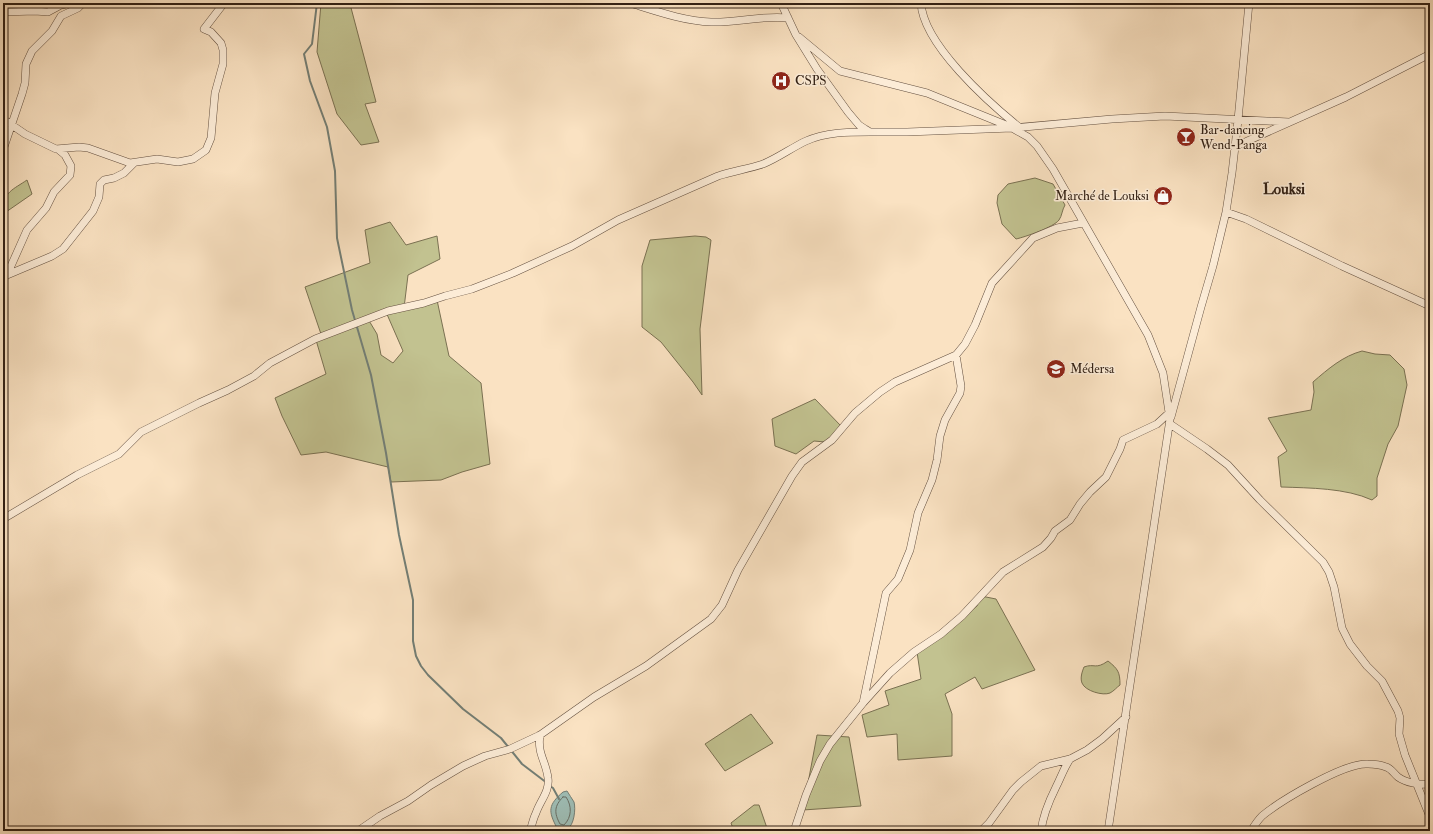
<svg xmlns="http://www.w3.org/2000/svg" width="1433" height="834" viewBox="0 0 1433 834" font-family="'IM FELL Double Pica',serif">
	<style>
		.green { fill: #c2c290; stroke: #7a7152; fill-rule: evenodd }
		.water { fill: #9ebdb5; stroke: #737e75 }
		.lines { fill: none; stroke-linecap: round; stroke-linejoin: round }
		.shore { stroke: #686e64; stroke-width: 1 }
		.stream { stroke: #737e75; stroke-width: 2 }
		.minor-casing { stroke: #645040; stroke-width: 8 }
		.minor { stroke: #fcecd7; stroke-width: 7 }
		.labels { text-anchor: middle; dominant-baseline: central; stroke-width: 3; stroke-linejoin: round; paint-order: stroke }
		.poi-label { font-size: 13px; fill: #322014; stroke: #fcecd7; text-anchor: start }
		.quarter-label { font-size: 15px; font-weight: bold; fill: #322014; stroke: #fcecd7 }
	</style>
	<rect width="100%" height="100%" fill="#fae2c2"/>
	<filter id="stains"><feTurbulence type="fractalNoise" baseFrequency=".005" numOctaves="4"/><feColorMatrix values="0 0 0 0 .2 0 0 0 0 .09 0 0 0 0 .02 0 0 0 .5 -.17"/></filter>
	<radialGradient id="worn" r=".72"><stop offset=".6" stop-color="#630" stop-opacity="0"/><stop offset="1" stop-color="#630" stop-opacity=".3"/></radialGradient>
	<path class="green" d="M 321,3 L 350,4 L 376,102 L 365,104 L 379,142 L 361,145 L 337,114 L 317,52 Z
		M 1035,178 L 1053,184 L 1065,205 C 1062,210 1062,216 1059,220 C 1054,227 1025,237 1016,239 L 1002,224 L 997,203 L 998,195 L 1008,184 Z
		M 27,180 L 32,194 L 6,212 L 3,210 C 3,192 14,189 27,180 Z
		M 390,222 L 406,245 L 437,236 L 440,259 L 408,275 L 404,308 L 437,300 L 449,356 L 481,383 L 490,464 L 462,472 L 441,480 L 391,482 L 388,467 L 326,452 L 301,455 L 282,416 L 275,398 L 326,374 L 316,340 L 322,337 L 305,287 L 370,263 L 365,230 ZM 386,312 L 403,351 L 393,363 L 381,355 L 377,334 L 368,319 Z
		M 695,236 L 706,237 L 711,240 L 700,329 L 702,395 L 693,382 L 661,342 L 642,327 L 642,266 L 650,240 Z
		M 1362,351 L 1375,354 L 1390,355 L 1404,369 L 1407,385 L 1398,426 L 1388,444 L 1377,478 L 1377,496 L 1372,500 C 1346,488 1310,488 1281,487 L 1278,457 L 1287,451 L 1268,418 L 1311,410 L 1314,392 L 1313,382 C 1328,369 1343,356 1362,351 Z
		M 815,399 L 841,426 L 832,437 L 825,442 L 814,441 L 796,454 L 775,446 L 772,419 Z
		M 981,596 L 996,599 L 1035,670 L 982,689 L 975,677 L 945,694 L 952,714 L 952,756 L 898,760 L 897,734 L 867,737 L 862,715 L 889,705 L 885,691 L 921,679 L 917,652 L 977,606 Z
		M 1108,661 C 1118,669 1120,672 1120,685 C 1117,687 1114,691 1110,693 C 1103,696 1085,691 1082,683 C 1080,678 1082,672 1084,667 C 1095,663 1095,670 1108,661 Z
		M 751,714 L 773,743 L 725,771 L 705,744 Z
		M 817,735 L 849,737 L 861,806 L 803,810 Z
		M 754,805 L 759,805 L 768,831 L 734,831 L 731,823 Z"/>
	<path class="water" d="M 567,791 C 569,795 572,798 574,802 C 576,809 574,826 567,829 C 564,830 560,829 557,828 C 548,811 548,805 563,792 Z"/>
	<g class="lines">
		<path class="shore" d="M 563,797 L 566,797 C 572,806 572,817 564,825 L 560,824 C 554,813 554,806 563,797 Z"/>
		<path class="stream" d="M 317,3 L 312,44 L 304,54 L 310,81 L 327,127 L 335,171 L 337,238 L 352,310 L 371,375 L 386,453 L 399,535 L 413,600 L 413,641 L 416,656 L 421,666 L 428,675 L 463,709 L 501,738 L 522,764 L 547,783
			M 550,786 L 553,788 L 559,799"/>
		<defs>
			<path id="minor" d="M 630,3 C 656,11 684,21 711,22 C 737,23 762,15 788,18
				M 781,3 L 796,35 L 817,69 L 848,112 L 859,125 L 865,129 L 870,132 L 907,132 L 1012,128 L 1028,137 L 1037,146 L 1053,169 L 1148,335 L 1163,373 L 1170,419 L 1108,831
				M 921,3 C 923,44 988,102 1019,127
				M 3,12 L 35,11 L 48,12 L 61,5 L 70,3
				M 799,37 L 840,71 L 927,93 L 1011,127
				M 3,119 L 25,134 L 56,149 L 79,147 L 88,148 L 130,163 L 157,159 L 178,162 L 193,159 L 206,150 L 211,138 L 215,93 L 223,64 L 223,50 L 221,43 L 211,32 L 204,29 L 224,3
				M 1012,128 L 1112,119 L 1165,116 L 1289,122
				M 1234,147 L 1346,97 L 1430,54
				M 3,150 L 22,94 L 25,83 L 26,64 L 32,51 L 52,31 L 61,16 L 78,8 L 83,3
				M 1226,212 L 1246,219 L 1342,266 L 1430,306
				M 7,275 L 27,230 L 46,208 L 54,192 L 70,175 L 71,166 L 65,155 L 59,150
				M 3,278 L 7,275 L 52,256 L 63,249 L 93,211 L 99,197 L 100,184 L 104,180 L 114,178 L 124,173 L 134,163
				M 1171,417 L 1201,307 L 1213,266 L 1226,212 L 1232,173 L 1238,120 L 1249,3
				M 1170,424 L 1207,449 L 1228,465 L 1260,500 L 1323,562 L 1329,572 L 1334,587 L 1342,628 L 1350,644 L 1367,666 L 1382,681 L 1398,711 L 1400,718 L 1399,734 L 1405,755 L 1430,817
				M 3,519 L 77,475 L 119,454 L 141,432 L 199,403 L 228,390 L 254,376 L 270,363 L 315,339 L 388,311 L 424,303 L 445,296 L 472,289 L 513,273 L 572,246 L 618,220 L 718,176 C 733,171 748,169 763,164 C 778,158 791,148 806,141 C 826,132 848,132 870,132
				M 863,703 L 890,673 L 914,652 L 941,634 L 962,616 L 1003,572 L 1043,547 L 1051,538 L 1055,531 L 1070,520 L 1080,504 L 1090,492 L 1106,477 L 1120,449 L 1123,440 L 1157,424 L 1170,412
				M 358,831 L 380,816 L 408,801 L 431,785 L 463,766 L 485,756 L 510,749 L 540,735 L 594,697 L 646,666 L 711,619 L 722,605 L 738,570 L 792,476 L 802,462 L 832,440 L 855,413 L 880,392 L 895,382 L 956,355 L 965,344 L 975,325 L 992,283 L 1033,238 L 1057,228 L 1083,223
				M 530,831 C 532,825 533,819 536,813 C 540,801 550,791 548,778 C 546,761 537,754 540,735
				M 794,831 L 806,795 L 820,761 L 830,744 L 863,703 L 886,593 L 898,579 L 910,550 L 918,513 L 932,480 L 937,460 L 940,436 L 945,420 L 960,393 L 961,386 L 956,355
				M 981,831 L 989,823 L 1013,790 L 1021,782 L 1041,766 L 1070,759 L 1087,750 L 1102,739 L 1126,717
				M 1041,831 C 1043,815 1049,801 1056,787 C 1061,777 1064,768 1070,759
				M 1251,831 C 1254,826 1257,821 1262,816 C 1280,801 1345,762 1368,764 C 1373,764 1381,765 1386,767 C 1391,768 1394,774 1398,777 C 1406,783 1420,785 1430,784"/>
		</defs>
		<use href="#minor" class="minor-casing"/>
		<use href="#minor" class="minor"/>
	</g>
	<defs>
		<symbol id="hospital-disc" viewBox="-11 -11 22 22"><circle r="9.5" fill="#8f2418" stroke="#fcecd7"/><path d="M-5-5h3v3.5h4V-5h3V5h-3V1.5h-4V5h-3Z" fill="#fff"/></symbol>
		<symbol id="bar-disc" viewBox="-11 -11 22 22"><circle r="9.5" fill="#8f2418" stroke="#fcecd7"/><path d="M-6-5H6L.8 .8V4.5H3.5V6h-7V4.5H-.8V.8Z" fill="#fff"/></symbol>
		<symbol id="shop-disc" viewBox="-11 -11 22 22"><circle r="9.5" fill="#8f2418" stroke="#fcecd7"/><path d="M-5-2.5h2.3a2.7 3.5 0 0 1 5.4 0H5L5.5 6h-11ZM-1.5-2.5h3a1.5 2.3 0 0 0-3 0Z" fill="#fff"/></symbol>
		<symbol id="school-disc" viewBox="-11 -11 22 22"><circle r="9.5" fill="#8f2418" stroke="#fcecd7"/><path d="M0-5L7-2L0 1L-7-2ZM-4 1L0 2.5L4 1V4Q0 6-4 4Z" fill="#fff"/></symbol>
	</defs>
	<g fill-rule="evenodd">
		<use href="#hospital-disc" x="770" y="70" width="22" height="22"/>
		<use href="#bar-disc" x="1175" y="126" width="22" height="22"/>
		<use href="#shop-disc" x="1152" y="185" width="22" height="22"/>
		<use href="#school-disc" x="1045" y="358" width="22" height="22"/>
	</g>
	<g class="labels">
		<g class="poi-label">
			<text x="795" y="81">CSPS</text>
			<text x="1200" y="130">Bar-dancing<tspan x="1200" dy="15">Wend-Panga</tspan></text>
			<text x="1149" y="196" text-anchor="end">Marché de Louksi</text>
			<text x="1070" y="369">Médersa</text>
		</g>
		<g class="quarter-label">
			<text x="1284" y="189">Louksi</text>
		</g>
	</g>
	<rect width="1433" height="834" fill="none" stroke="#fae2c2" stroke-width="16"/>
	<rect x="4" y="4" width="1425" height="826" fill="none" stroke="#322014" stroke-width="2"/>
	<rect x="8" y="8" width="1417" height="818" fill="none" stroke="#322014"/>
	<rect width="100%" height="100%" filter="url(#stains)"/>
	<rect width="100%" height="100%" fill="url(#worn)"/>
</svg>
